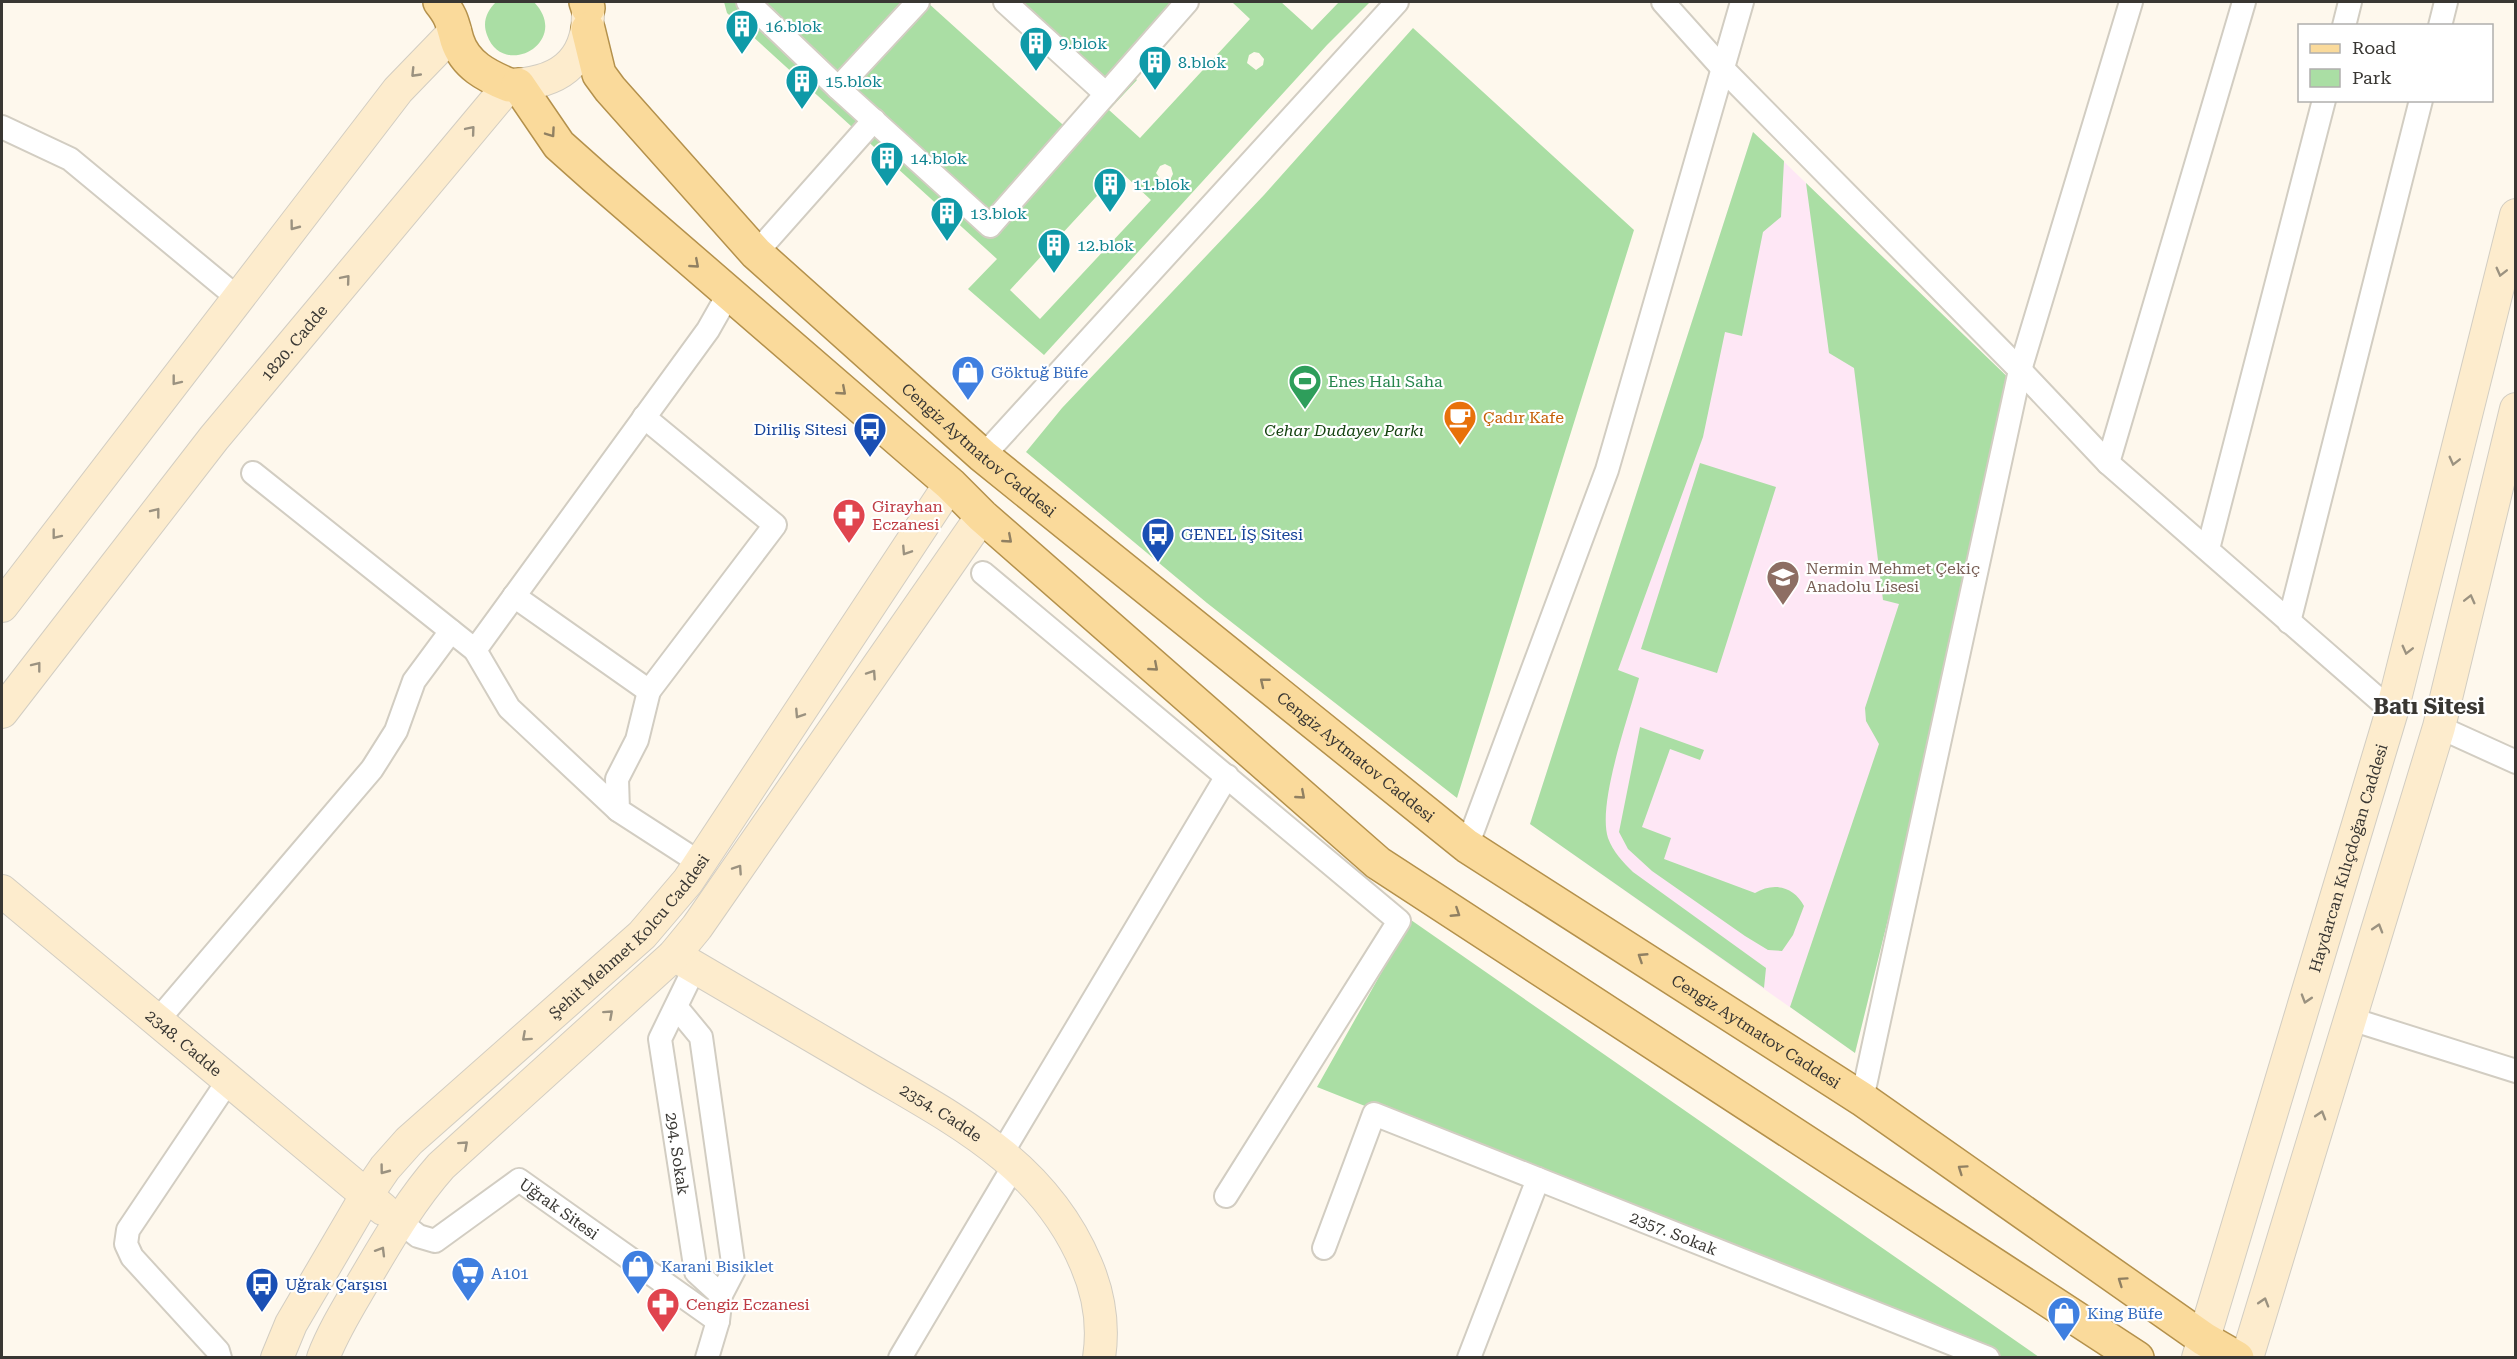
<svg xmlns="http://www.w3.org/2000/svg" width="2517" height="1359" viewBox="0 0 2517 1359" font-family="'Roboto Serif',serif">
	<style>
		.education { fill: #fee7f5 }
		.green { fill: #aadea4; fill-rule: evenodd }
		.lines { fill: none; stroke-linecap: round; stroke-linejoin: round }
		.street-casing { stroke: #d2cdc2; stroke-width: 26 }
		.secondary-casing { stroke: #d2cdc2; stroke-width: 34 }
		.primary-casing { stroke: #b4914c; stroke-width: 36 }
		.street { stroke: #fff; stroke-width: 22 }
		.secondary { stroke: #fdeccd; stroke-width: 32 }
		.primary { stroke: #fada9b; stroke-width: 33 }
		.oneway { stroke: #9b9280 }
		.oneway2 { stroke: #908062 }
		.labels { text-anchor: middle; dominant-baseline: central; stroke-width: 4.5; stroke-linejoin: round; paint-order: stroke }
		.culture-label { font-size: 16px; fill: #0d838f; stroke: #fff; text-anchor: start }
		.street-label { font-size: 16px; fill: #393733; stroke: #fff }
		.shop-label { font-size: 16px; fill: #366cbe; stroke: #fff; text-anchor: start }
		.leisure-label { font-size: 16px; fill: #27864d; stroke: #fff; text-anchor: start }
		.food-label { font-size: 16px; fill: #c56008; stroke: #fff; text-anchor: start }
		.transit-label { font-size: 16px; fill: #164399; stroke: #fff; text-anchor: start }
		.park-label { font-size: 16px; font-style: italic; fill: #154311; stroke: #fff }
		.health-label { font-size: 16px; fill: #be3a42; stroke: #fff; text-anchor: start }
		.education-label { font-size: 16px; fill: #785e54; stroke: #fff; text-anchor: start }
		.district-label { font-size: 22px; font-weight: bold; fill: #393733; stroke: #fff }
	</style>
	<rect width="100%" height="100%" fill="#fef8ed"/>
	<path class="education" d="M 1753,132 L 2019,388 L 1855,1053 L 1530,824 Z"/>
	<path class="green" d="M 496,2 L 534,2 C 572,42 503,80 487,35 C 482,22 487,11 496,2 Z
		M 724,2 L 927,2 L 1072,133 L 1106,94 L 1005,2 L 1187,2 L 1127,71 L 1137,80 L 1109,110 L 1140,138 L 1250,19 L 1232,2 L 1281,2 L 1312,30 L 1339,2 L 1370,2 L 1327,45 L 1044,355 L 968,289 L 997,259 L 727,13 ZM 1254,52 L 1259,53 L 1264,59 L 1263,65 L 1256,70 L 1247,63 L 1249,55 ZM 1165,164 L 1171,167 L 1173,174 L 1170,180 L 1162,181 L 1156,173 L 1160,166 ZM 1120,171 L 1151,200 L 1040,319 L 1010,290 Z
		M 1413,28 L 1634,230 L 1457,798 L 1207,603 L 1026,452 L 1062,408 L 1264,195 Z
		M 1753,132 L 1784,161 L 1781,217 L 1763,232 L 1742,336 L 1725,332 L 1703,437 L 1618,670 L 1639,678 C 1629,716 1597,803 1608,838 C 1613,852 1623,862 1633,872 L 1766,968 L 1764,988 L 1530,824 Z
		M 1806,183 L 2019,388 L 1855,1053 L 1790,1007 L 1879,744 L 1866,721 L 1865,708 L 1899,604 L 1883,600 L 1854,368 L 1829,353 Z
		M 1700,463 L 1776,487 L 1717,673 L 1641,649 Z
		M 1640,727 L 1704,750 L 1700,760 L 1670,749 L 1642,827 L 1671,838 L 1664,859 L 1755,893 C 1773,882 1794,886 1804,906 L 1793,935 L 1782,951 L 1768,950 L 1745,936 L 1652,871 L 1628,849 L 1619,832 Z
		M 1411,920 L 2039,1357 L 1999,1357 L 1317,1087 Z"/>
	<g class="lines">
		<defs>
			<g id="street">
				<path d="M 748,2 L 838,88"/>
				<path d="M 918,2 L 838,88 L 990,226 L 1187,2"/>
				<path d="M 1005,2 L 1106,94"/>
				<path d="M 1663,2 L 1724,70 L 2020,370 L 2108,463 L 2392,711"/>
				<path d="M 2344,26 L 2350,2"/>
				<path d="M 2440,26 L 2446,2"/>
				<path d="M 2,127 L 70,159 L 239,299"/>
				<path d="M 756,253 L 874,120"/>
				<path d="M 983,456 L 1397,2"/>
				<path d="M 2108,463 L 2244,2"/>
				<path d="M 253,473 L 475,650 L 708,330 L 729,293"/>
				<path d="M 2208,549 L 2324,100"/>
				<path d="M 983,573 L 1399,921 L 1226,1196"/>
				<path d="M 514,596 L 649,691 L 775,525 L 644,417"/>
				<path d="M 2289,622 L 2421,100"/>
				<path d="M 475,650 L 509,708 L 618,810"/>
				<path d="M 649,691 L 637,740 L 617,779 L 618,810 L 700,863"/>
				<path d="M 2439,727 L 2516,762"/>
				<path d="M 1467,846 L 1607,470 L 1742,2"/>
				<path id="s1" d="M 695,967 L 660,1039 L 696,1272 L 721,1295"/>
				<path d="M 677,1008 L 701,1037 L 734,1270 L 721,1295 L 718,1321 L 707,1358"/>
				<path d="M 2351,1019 L 2516,1071"/>
				<path d="M 158,1020 L 372,769 L 396,731 L 414,681 L 451,631"/>
				<path d="M 1862,1099 L 2020,370 L 2131,2"/>
				<path d="M 1002,1153 L 1227,776"/>
				<path id="s2" d="M 399,1221 L 418,1236 L 435,1241 L 519,1180 L 718,1321"/>
				<path d="M 1324,1248 L 1374,1114 L 1538,1179"/>
				<path d="M 220,1358 L 218,1351 L 132,1257 L 126,1244 L 128,1230 L 228,1081"/>
				<path d="M 900,1358 L 1015,1164"/>
				<path id="s3" d="M 1469,1358 L 1538,1179 L 1988,1358"/>
			</g>
			<g id="secondary">
				<path d="M 2,606 L 398,90 L 455,31"/>
				<path id="s4" d="M 2,712 L 214,438 L 509,85 C 556,84 588,64 588,14"/>
				<path id="s5" d="M 2,891 L 383,1209"/>
				<path id="s6" d="M 674,955 C 734,990 795,1026 855,1061 C 947,1116 1042,1159 1086,1264 C 1099,1294 1104,1325 1099,1358"/>
				<path id="s7" d="M 277,1358 L 291,1324 L 366,1196 L 385,1168 L 409,1141 L 642,935 L 688,881 L 950,484"/>
				<path d="M 323,1358 C 334,1329 351,1303 366,1277 C 389,1238 411,1200 441,1166 L 674,955 L 697,927 L 982,516"/>
				<path id="s8" d="M 2198,1358 L 2392,711 L 2516,215"/>
				<path d="M 2247,1358 L 2439,727 L 2516,409"/>
			</g>
			<g id="primary">
				<path d="M 440,2 C 452,17 452,22 457,40 C 465,65 487,76 509,85"/>
				<path d="M 586,2 L 588,8"/>
				<path id="s9" d="M 588,29 L 599,74 L 610,89 L 756,253 L 983,456 L 1467,846 L 1862,1099 L 2204,1339 L 2237,1358"/>
				<path d="M 518,85 L 559,145 L 596,178 L 950,484 L 982,516 L 1378,863 L 2137,1358"/>
			</g>
		</defs>
		<use href="#street" class="street-casing"/>
		<use href="#secondary" class="secondary-casing"/>
		<use href="#primary" class="primary-casing"/>
		<use href="#street" class="street"/>
		<use href="#secondary" class="secondary"/>
		<use href="#primary" class="primary"/>
	</g>
	<defs><path id="oneway-chevron" d="M-2-3.5L2.5 0L-2 3.5" fill="none" stroke-width="1.6" stroke-linecap="round" stroke-linejoin="round" transform="scale(1.5)"/></defs>
	<g class="oneway">
		<use href="#oneway-chevron" transform="translate(415 73) rotate(134)"/>
		<use href="#oneway-chevron" transform="translate(471 130) rotate(-50)"/>
		<use href="#oneway-chevron" transform="translate(294 226) rotate(127)"/>
		<use href="#oneway-chevron" transform="translate(2501 272) rotate(104)"/>
		<use href="#oneway-chevron" transform="translate(346 279) rotate(-50)"/>
		<use href="#oneway-chevron" transform="translate(176 381) rotate(128)"/>
		<use href="#oneway-chevron" transform="translate(2454 461) rotate(104)"/>
		<use href="#oneway-chevron" transform="translate(156 512) rotate(-52)"/>
		<use href="#oneway-chevron" transform="translate(56 535) rotate(128)"/>
		<use href="#oneway-chevron" transform="translate(906 551) rotate(123)"/>
		<use href="#oneway-chevron" transform="translate(2470 599) rotate(-76)"/>
		<use href="#oneway-chevron" transform="translate(2407 650) rotate(104)"/>
		<use href="#oneway-chevron" transform="translate(37 666) rotate(-52)"/>
		<use href="#oneway-chevron" transform="translate(872 674) rotate(-56)"/>
		<use href="#oneway-chevron" transform="translate(799 714) rotate(123)"/>
		<use href="#oneway-chevron" transform="translate(738 869) rotate(-56)"/>
		<use href="#oneway-chevron" transform="translate(2378 928) rotate(-73)"/>
		<use href="#oneway-chevron" transform="translate(2306 999) rotate(107)"/>
		<use href="#oneway-chevron" transform="translate(609 1014) rotate(-42)"/>
		<use href="#oneway-chevron" transform="translate(526 1037) rotate(138)"/>
		<use href="#oneway-chevron" transform="translate(2321 1115) rotate(-73)"/>
		<use href="#oneway-chevron" transform="translate(464 1145) rotate(-42)"/>
		<use href="#oneway-chevron" transform="translate(384 1170) rotate(127)"/>
		<use href="#oneway-chevron" transform="translate(381 1251) rotate(-59)"/>
		<use href="#oneway-chevron" transform="translate(2264 1302) rotate(-73)"/>
	</g>
	<g class="oneway2">
		<use href="#oneway-chevron" transform="translate(551 133) rotate(55)"/>
		<use href="#oneway-chevron" transform="translate(695 264) rotate(41)"/>
		<use href="#oneway-chevron" transform="translate(842 391) rotate(41)"/>
		<use href="#oneway-chevron" transform="translate(1008 539) rotate(41)"/>
		<use href="#oneway-chevron" transform="translate(1154 667) rotate(41)"/>
		<use href="#oneway-chevron" transform="translate(1264 682) rotate(-141)"/>
		<use href="#oneway-chevron" transform="translate(1301 795) rotate(41)"/>
		<use href="#oneway-chevron" transform="translate(1456 913) rotate(33)"/>
		<use href="#oneway-chevron" transform="translate(1642 957) rotate(-147)"/>
		<use href="#oneway-chevron" transform="translate(1962 1169) rotate(-145)"/>
		<use href="#oneway-chevron" transform="translate(2122 1281) rotate(-145)"/>
	</g>
	<defs>
		<symbol id="building-pin" viewBox="-11 -11 22 30"><path d="M0 17L-7.5 6A9.5 9.5 0 1 1 7.5 6Z" fill="#0f9aa8" stroke="#fff"/><path d="M-4-6H4V6H1V3H-1V6H-4ZM-2.5-4.3h1.7v1.8h-1.7ZM.8-4.3h1.7v1.8H.8ZM-2.5-1h1.7V.8h-1.7ZM.8-1h1.7V.8H.8Z" fill="#fff"/></symbol>
		<symbol id="shop-pin" viewBox="-11 -11 22 30"><path d="M0 17L-7.5 6A9.5 9.5 0 1 1 7.5 6Z" fill="#3f7fe0" stroke="#fff"/><path d="M-5-2.5h2.3a2.7 3.5 0 0 1 5.4 0H5L5.5 6h-11ZM-1.5-2.5h3a1.5 2.3 0 0 0-3 0Z" fill="#fff"/></symbol>
		<symbol id="stadium-pin" viewBox="-11 -11 22 30"><path d="M0 17L-7.5 6A9.5 9.5 0 1 1 7.5 6Z" fill="#2e9e5b" stroke="#fff"/><path d="M0-5a6.5 5 0 1 0 0 10a6.5 5 0 1 0 0-10ZM-3.5-1.8h7v3.6h-7Z" fill="#fff"/></symbol>
		<symbol id="cafe-pin" viewBox="-11 -11 22 30"><path d="M0 17L-7.5 6A9.5 9.5 0 1 1 7.5 6Z" fill="#e8710a" stroke="#fff"/><path d="M-5.5-4.5H6V0H3Q3 3.5 0 3.5H-2.5Q-5.5 3.5-5.5 0ZM3-3.2v2h1.7v-2ZM-6 4.5H4V6H-6Z" fill="#fff"/></symbol>
		<symbol id="bus-pin" viewBox="-11 -11 22 30"><path d="M0 17L-7.5 6A9.5 9.5 0 1 1 7.5 6Z" fill="#1a4fb4" stroke="#fff"/><path d="M-5-6H5V4H4V6H2V4H-2V6H-4V4H-5ZM-3.5-4V0h7V-4ZM-3.5 1.2v1.5H-2V1.2ZM2 1.2v1.5H3.5V1.2Z" fill="#fff"/></symbol>
		<symbol id="pharmacy-pin" viewBox="-11 -11 22 30"><path d="M0 17L-7.5 6A9.5 9.5 0 1 1 7.5 6Z" fill="#e0444e" stroke="#fff"/><path d="M-2-6h4v4h4v4h-4v4h-4v-4h-4v-4h4Z" fill="#fff"/></symbol>
		<symbol id="school-pin" viewBox="-11 -11 22 30"><path d="M0 17L-7.5 6A9.5 9.5 0 1 1 7.5 6Z" fill="#8d6e63" stroke="#fff"/><path d="M0-5L7-2L0 1L-7-2ZM-4 1L0 2.5L4 1V4Q0 6-4 4Z" fill="#fff"/></symbol>
		<symbol id="supermarket-pin" viewBox="-11 -11 22 30"><path d="M0 17L-7.5 6A9.5 9.5 0 1 1 7.5 6Z" fill="#3f7fe0" stroke="#fff"/><path d="M-6-5.5h2.5l.6 2H6L4.5 2H-2.5L-4.4-4H-6ZM-1.5 3.2a1.3 1.3 0 1 0 .1 0ZM3 3.2a1.3 1.3 0 1 0 .1 0Z" fill="#fff"/></symbol>
	</defs>
	<g fill-rule="evenodd">
		<use href="#building-pin" x="723" y="7" width="38" height="52"/>
		<use href="#building-pin" x="1017" y="24" width="38" height="52"/>
		<use href="#building-pin" x="1136" y="43" width="38" height="52"/>
		<use href="#building-pin" x="783" y="62" width="38" height="52"/>
		<use href="#building-pin" x="868" y="139" width="38" height="52"/>
		<use href="#building-pin" x="1091" y="165" width="38" height="52"/>
		<use href="#building-pin" x="928" y="194" width="38" height="52"/>
		<use href="#building-pin" x="1035" y="226" width="38" height="52"/>
		<use href="#shop-pin" x="949" y="353" width="38" height="52"/>
		<use href="#stadium-pin" x="1286" y="362" width="38" height="52"/>
		<use href="#cafe-pin" x="1441" y="398" width="38" height="52"/>
		<use href="#bus-pin" x="851" y="410" width="38" height="52"/>
		<use href="#pharmacy-pin" x="830" y="496" width="38" height="52"/>
		<use href="#bus-pin" x="1139" y="515" width="38" height="52"/>
		<use href="#school-pin" x="1764" y="558" width="38" height="52"/>
		<use href="#shop-pin" x="619" y="1247" width="38" height="52"/>
		<use href="#supermarket-pin" x="449" y="1254" width="38" height="52"/>
		<use href="#bus-pin" x="243" y="1265" width="38" height="52"/>
		<use href="#pharmacy-pin" x="644" y="1285" width="38" height="52"/>
		<use href="#shop-pin" x="2045" y="1294" width="38" height="52"/>
	</g>
	<g class="labels">
		<g class="culture-label">
			<text x="765" y="26">16.blok</text>
			<text x="1059" y="43">9.blok</text>
			<text x="1178" y="62">8.blok</text>
			<text x="825" y="81">15.blok</text>
			<text x="910" y="158">14.blok</text>
			<text x="1133" y="184">11.blok</text>
			<text x="970" y="213">13.blok</text>
			<text x="1077" y="245">12.blok</text>
		</g>
		<g class="street-label">
			<text stroke="none"><textPath href="#s4" startOffset="471">1820. Cadde</textPath></text>
			<text stroke="none"><textPath href="#s9" startOffset="582">Cengiz Aytmatov Caddesi</textPath></text>
			<text stroke="none"><textPath href="#s9" startOffset="1068">Cengiz Aytmatov Caddesi</textPath></text>
			<text stroke="none"><textPath href="#s8" startOffset="522">Haydarcan Kılıçdoğan Caddesi</textPath></text>
			<text stroke="none"><textPath href="#s7" startOffset="556">Şehit Mehmet Kolcu Caddesi</textPath></text>
			<text stroke="none"><textPath href="#s9" startOffset="1554">Cengiz Aytmatov Caddesi</textPath></text>
			<text stroke="none"><textPath href="#s5" startOffset="237">2348. Cadde</textPath></text>
			<text stroke="none"><textPath href="#s6" startOffset="310">2354. Cadde</textPath></text>
			<text stroke="none"><textPath href="#s1" startOffset="196">294. Sokak</textPath></text>
			<text stroke="none"><textPath href="#s2" startOffset="195">Uğrak Sitesi</textPath></text>
			<text stroke="none"><textPath href="#s3" startOffset="338">2357. Sokak</textPath></text>
		</g>
		<g class="shop-label">
			<text x="991" y="372">Göktuğ Büfe</text>
			<text x="661" y="1266">Karani Bisiklet</text>
			<text x="491" y="1273">A101</text>
			<text x="2087" y="1313">King Büfe</text>
		</g>
		<g class="leisure-label">
			<text x="1328" y="381">Enes Halı Saha</text>
		</g>
		<g class="food-label">
			<text x="1483" y="417">Çadır Kafe</text>
		</g>
		<g class="transit-label">
			<text x="847" y="429" text-anchor="end">Diriliş Sitesi</text>
			<text x="1181" y="534">GENEL İŞ Sitesi</text>
			<text x="285" y="1284">Uğrak Çarşısı</text>
		</g>
		<g class="park-label">
			<text x="1344" y="430">Cehar Dudayev Parkı</text>
		</g>
		<g class="health-label">
			<text x="872" y="506">Girayhan<tspan x="872" dy="18">Eczanesi</tspan></text>
			<text x="686" y="1304">Cengiz Eczanesi</text>
		</g>
		<g class="education-label">
			<text x="1806" y="568">Nermin Mehmet Çekiç<tspan x="1806" dy="18">Anadolu Lisesi</tspan></text>
		</g>
		<g class="district-label">
			<text x="2429" y="706">Batı Sitesi</text>
		</g>
	</g>
	<rect width="2517" height="1359" fill="none" stroke="#393733" stroke-width="6"/>
	<rect x="2298" y="24" width="195" height="78" fill="#ffffff" stroke="#b0afad" stroke-width="1.5"/>
	<rect x="2310" y="44" width="30" height="9" fill="#fada9b" stroke="#b0afad" stroke-width="1.5"/>
	<text x="2352" y="54" font-size="18" fill="#393733">Road</text>
	<rect x="2310" y="69" width="30" height="18" fill="#aadea4" stroke="#b0afad" stroke-width="1.5"/>
	<text x="2352" y="84" font-size="18" fill="#393733">Park</text>
</svg>
